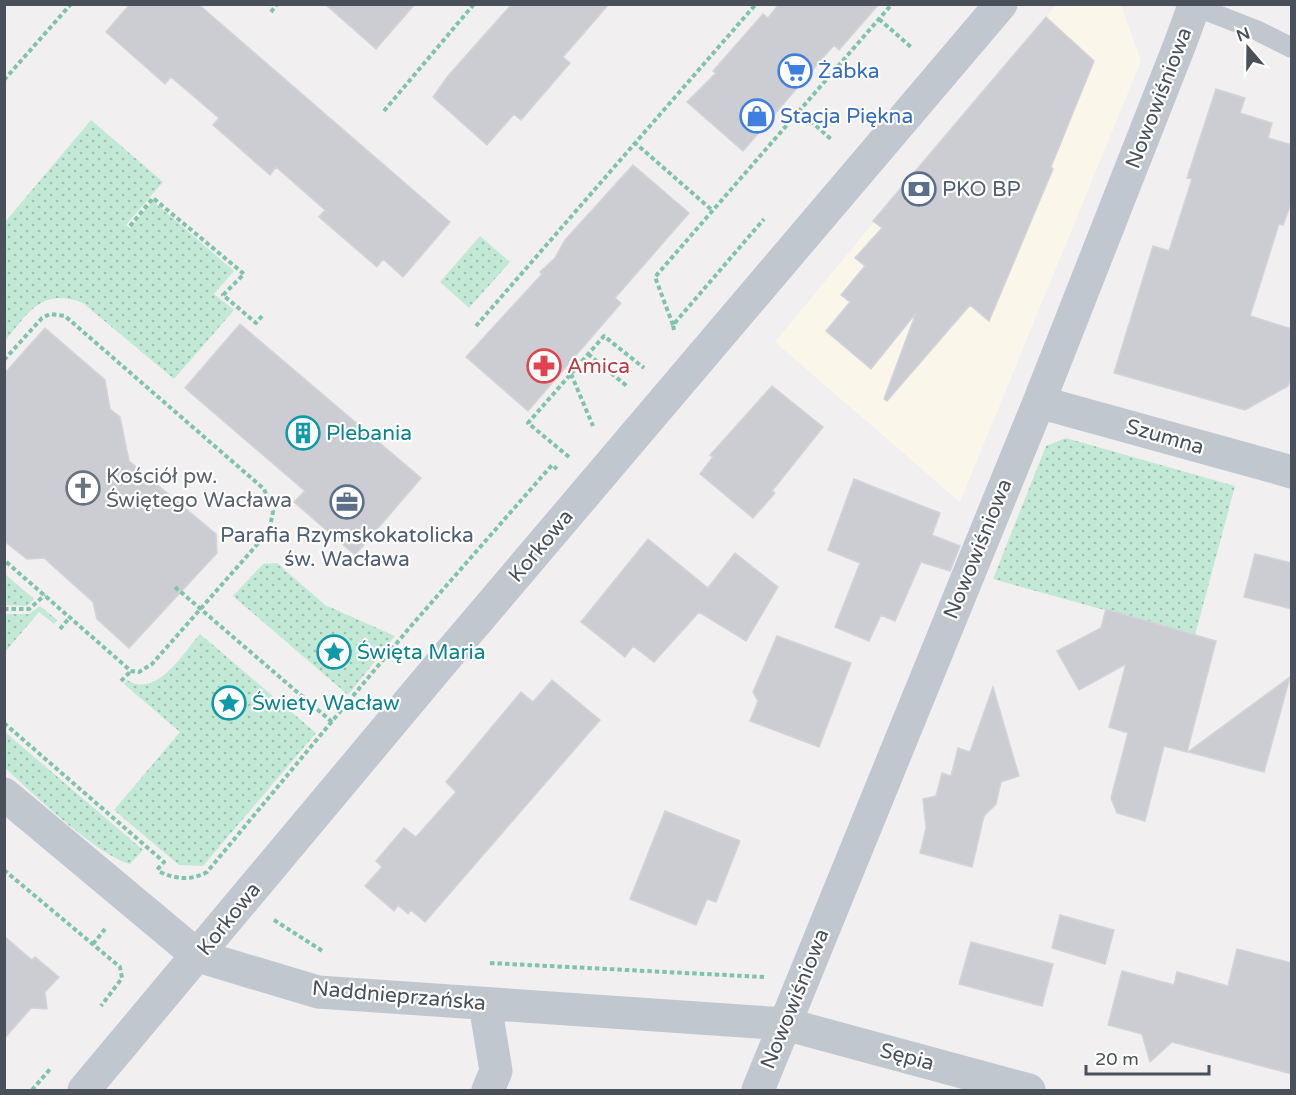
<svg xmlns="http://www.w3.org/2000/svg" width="1296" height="1095" viewBox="0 0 1296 1095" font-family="'Varela Round',sans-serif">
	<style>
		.commercial { fill: #faf7ea }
		.green { fill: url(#green-dots) }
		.building { fill: #cccdd3; stroke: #d3d4d9; stroke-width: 1.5 }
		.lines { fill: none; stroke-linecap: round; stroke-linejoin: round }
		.path { stroke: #7fc3aa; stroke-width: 4; stroke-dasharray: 4.5 3; stroke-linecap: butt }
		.lane { stroke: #c1c7cf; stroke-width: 20 }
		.street { stroke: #c1c7cf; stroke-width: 33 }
		.labels { text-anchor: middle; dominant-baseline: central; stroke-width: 4.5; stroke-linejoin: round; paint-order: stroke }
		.shop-label { font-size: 21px; fill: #366cbe; stroke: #fff; text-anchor: start }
		.street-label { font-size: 21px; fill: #49505a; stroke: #fff }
		.service-label { font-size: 21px; fill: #4e5e75; stroke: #fff; text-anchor: start }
		.health-label { font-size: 21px; fill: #be3a42; stroke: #fff; text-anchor: start }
		.culture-label { font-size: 21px; fill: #0d838f; stroke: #fff; text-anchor: start }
		.worship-label { font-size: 21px; fill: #5b616d; stroke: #fff; text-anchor: start }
	</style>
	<defs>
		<pattern id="green-dots" width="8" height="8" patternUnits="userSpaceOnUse" patternTransform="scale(1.5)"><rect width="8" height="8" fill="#c2e9d6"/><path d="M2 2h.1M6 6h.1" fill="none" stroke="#a0bfb1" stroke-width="1.8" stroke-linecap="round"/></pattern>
	</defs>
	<rect width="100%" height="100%" fill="#f1efef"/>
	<path class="commercial" d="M 1056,5 L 1121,5 L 1141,61 L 960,502 L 775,342 L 874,222 L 875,217 Z"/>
	<path class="green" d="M 91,120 L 163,182 L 126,225 L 130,228 L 153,201 L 234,271 L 214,294 L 234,310 L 174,379 L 83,303 C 42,287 28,313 5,341 L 5,222 Z
		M 480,236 L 510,262 L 469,308 L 440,282 Z
		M 1066,438 L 1235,486 L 1195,635 L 993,579 L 1046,446 Z
		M 277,563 L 325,605 L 395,636 L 348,695 L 233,596 L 263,564 Z
		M 5,574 L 34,599 L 27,606 L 5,605 Z
		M 40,606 L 57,620 L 54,624 L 39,612 L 5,652 L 5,614 L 29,614 Z
		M 200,634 L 316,733 L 203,866 L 179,865 L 114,810 L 180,732 L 124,684 L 127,680 C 157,699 183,653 200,634 Z
		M 5,732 L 143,850 L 130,864 C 97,855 32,793 5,768 Z"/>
	<path class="building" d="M 130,4 L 198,4 L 450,222 L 403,277 L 383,259 L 377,267 L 319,217 L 325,210 L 276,167 L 270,175 L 213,125 L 219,118 L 171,77 L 165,84 L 106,32 Z
		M 325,4 L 415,4 L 376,49 Z
		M 512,4 L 609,4 L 563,57 L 570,63 L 521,120 L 514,114 L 487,145 L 433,97 L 448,76 Z
		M 779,4 L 879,4 L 839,50 L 834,45 L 743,151 L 687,102 L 716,73 L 713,71 L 763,14 L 768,18 Z
		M 1046,17 L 1094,61 L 1051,167 L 1053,169 L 989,321 L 970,305 L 887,401 L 884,399 L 916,313 L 871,369 L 826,331 L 850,302 L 841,295 L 865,266 L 855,258 L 882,228 L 873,221 Z
		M 1216,89 L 1245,98 L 1240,113 L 1272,123 L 1268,138 L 1292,145 L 1292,201 L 1283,225 L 1279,224 L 1250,316 L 1292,329 L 1292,375 L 1288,386 L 1245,410 L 1114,373 L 1153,246 L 1169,251 L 1192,179 L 1187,178 Z
		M 633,165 L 689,213 L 615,298 L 621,303 L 528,411 L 466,357 L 542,274 L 540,272 L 555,258 L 565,240 Z
		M 240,324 L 421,478 L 355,555 L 294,502 L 305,491 L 185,388 Z
		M 45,328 L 105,380 L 110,409 L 120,417 L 129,461 L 216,534 L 217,553 L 129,648 L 97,619 L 93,602 L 44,558 L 27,559 L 4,541 L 4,374 Z
		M 772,386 L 823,427 L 772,491 L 775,493 L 753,518 L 700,474 L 713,457 L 710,455 Z
		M 854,479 L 940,513 L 932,535 L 960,546 L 950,571 L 921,562 L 895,621 L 881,615 L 869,641 L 835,627 L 860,563 L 828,550 Z
		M 648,539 L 708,588 L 735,553 L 778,587 L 746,641 L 699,612 L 654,662 L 633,646 L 625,657 L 581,622 Z
		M 1255,554 L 1292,563 L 1292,609 L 1244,597 Z
		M 1106,609 L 1216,641 L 1187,752 L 1164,746 L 1145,821 L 1117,813 L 1111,798 L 1128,733 L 1109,727 L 1126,664 L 1079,690 L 1057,651 L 1101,628 Z
		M 777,636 L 851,663 L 819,747 L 750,721 L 758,701 L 753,692 Z
		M 1290,677 L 1264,772 L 1188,752 Z
		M 552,680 L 600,720 L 425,922 L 411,910 L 408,914 L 398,905 L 394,911 L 365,886 L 382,867 L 376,861 L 404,828 L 416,837 L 456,792 L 446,782 L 521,692 L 533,702 Z
		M 993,687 L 1019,776 L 1001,782 L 996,804 L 984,816 L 972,867 L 920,853 L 926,828 L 923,799 L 936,796 L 942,773 L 951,776 L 958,748 L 970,752 Z
		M 665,811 L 740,841 L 716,902 L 707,899 L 696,925 L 630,899 Z
		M 1060,915 L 1114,930 L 1105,964 L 1052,948 Z
		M 4,936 L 32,960 L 35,957 L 59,977 L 45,992 L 47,1009 L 31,1008 L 4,1039 Z
		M 971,942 L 1053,964 L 1042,1006 L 959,984 Z
		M 1237,949 L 1292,963 L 1292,1074 L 1172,1042 L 1150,1062 L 1142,1034 L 1108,1025 L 1122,971 L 1174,985 L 1177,972 L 1228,986 Z"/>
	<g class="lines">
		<path class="path" d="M 271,12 L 277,4
			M 879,19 L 911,47
			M 4,80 L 71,4
			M 384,111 L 474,4
			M 799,111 L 832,140
			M 634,142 L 713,211
			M 130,226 L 153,198 L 244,274 L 223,295 L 256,323 L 262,316
			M 673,325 L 655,277 L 892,4
			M 476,326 L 756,4
			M 674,330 L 673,325 L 764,219
			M 588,354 L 628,387
			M 4,360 L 42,318 L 50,314 L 65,316 L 264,489 L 273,512 L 269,531 L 152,664 L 139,672 L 131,671 L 4,560
			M 571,374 L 593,426
			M 569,457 L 528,423 L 604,336 L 644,368
			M 175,587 L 332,722
			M 4,609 L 29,609 L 45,595
			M 60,629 L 70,617
			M 121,681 L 131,671
			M 4,723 L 164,862 L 156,871
			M 4,870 L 120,967 L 122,978 L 101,1006
			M 160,872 C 176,879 191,881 207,872 L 411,626 L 552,465 L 557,469
			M 274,920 L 324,952
			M 93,944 L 105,929
			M 490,963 L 764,977
			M 32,1090 L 51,1068"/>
		<path class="lane" d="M 1194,6 L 1256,30 L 1292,48"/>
		<path class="street" d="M 1039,402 L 1292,472
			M 4,794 L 198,956 L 318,992 L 785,1024 L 1029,1090
			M 485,1004 L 496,1071 L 488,1090
			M 84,1090 L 449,654 L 1001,4
			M 758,1090 L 1039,402 L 1180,44 L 1194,6 L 1192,4"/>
	</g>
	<defs>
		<symbol id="supermarket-ring" viewBox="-11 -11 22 22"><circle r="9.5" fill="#fff" stroke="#3f7fe0" stroke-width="1.5"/><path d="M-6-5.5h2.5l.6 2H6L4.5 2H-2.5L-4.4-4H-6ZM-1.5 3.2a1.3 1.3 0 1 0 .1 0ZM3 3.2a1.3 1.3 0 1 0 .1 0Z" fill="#3f7fe0"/></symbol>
		<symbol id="shop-ring" viewBox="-11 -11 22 22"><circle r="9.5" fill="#fff" stroke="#3f7fe0" stroke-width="1.5"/><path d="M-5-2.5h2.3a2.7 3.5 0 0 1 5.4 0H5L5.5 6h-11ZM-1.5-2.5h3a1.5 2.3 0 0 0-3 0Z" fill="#3f7fe0"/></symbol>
		<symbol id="bank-ring" viewBox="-11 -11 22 22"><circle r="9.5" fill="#fff" stroke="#5c6f8a" stroke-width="1.5"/><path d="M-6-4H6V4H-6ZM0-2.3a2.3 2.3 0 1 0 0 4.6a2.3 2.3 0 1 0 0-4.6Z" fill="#5c6f8a"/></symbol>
		<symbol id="pharmacy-ring" viewBox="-11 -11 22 22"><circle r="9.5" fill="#fff" stroke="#e0444e" stroke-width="1.5"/><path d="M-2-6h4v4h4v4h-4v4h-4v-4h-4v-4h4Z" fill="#e0444e"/></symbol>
		<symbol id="building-ring" viewBox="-11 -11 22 22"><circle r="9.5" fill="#fff" stroke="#0f9aa8" stroke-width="1.5"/><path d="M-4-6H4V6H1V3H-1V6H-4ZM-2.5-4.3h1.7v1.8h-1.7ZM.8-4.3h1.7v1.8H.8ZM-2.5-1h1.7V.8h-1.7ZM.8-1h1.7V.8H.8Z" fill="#0f9aa8"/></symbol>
		<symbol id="church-ring" viewBox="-11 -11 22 22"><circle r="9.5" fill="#fff" stroke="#6b7280" stroke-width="1.5"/><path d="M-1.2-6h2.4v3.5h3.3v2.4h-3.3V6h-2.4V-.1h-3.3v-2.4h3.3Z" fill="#6b7280"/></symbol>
		<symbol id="office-ring" viewBox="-11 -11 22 22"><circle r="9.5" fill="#fff" stroke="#5c6f8a" stroke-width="1.5"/><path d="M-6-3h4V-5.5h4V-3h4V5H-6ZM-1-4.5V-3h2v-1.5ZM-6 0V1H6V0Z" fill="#5c6f8a"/></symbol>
		<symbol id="sight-ring" viewBox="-11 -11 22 22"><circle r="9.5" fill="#fff" stroke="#0f9aa8" stroke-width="1.5"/><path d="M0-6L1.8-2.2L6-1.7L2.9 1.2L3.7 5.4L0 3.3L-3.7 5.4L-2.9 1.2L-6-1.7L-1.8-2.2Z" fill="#0f9aa8"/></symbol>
	</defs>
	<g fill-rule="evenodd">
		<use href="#supermarket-ring" x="776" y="52" width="38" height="38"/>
		<use href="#shop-ring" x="738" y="97" width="38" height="38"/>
		<use href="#bank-ring" x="900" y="170" width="38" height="38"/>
		<use href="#pharmacy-ring" x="525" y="347" width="38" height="38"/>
		<use href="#building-ring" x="284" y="414" width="38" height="38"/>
		<use href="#church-ring" x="64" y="469" width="38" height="38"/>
		<use href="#office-ring" x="328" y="483" width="38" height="38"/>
		<use href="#sight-ring" x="315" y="633" width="38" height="38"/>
		<use href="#sight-ring" x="210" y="684" width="38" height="38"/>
	</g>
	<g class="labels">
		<g class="shop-label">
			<text x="818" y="71">Żabka</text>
			<text x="780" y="116">Stacja Piękna</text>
		</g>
		<g class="street-label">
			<text transform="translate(1159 98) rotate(-69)">Nowowiśniowa</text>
			<text transform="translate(1165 437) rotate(16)">Szumna</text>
			<text transform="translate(541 546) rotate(-50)">Korkowa</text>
			<text transform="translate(978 549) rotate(-68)">Nowowiśniowa</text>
			<text transform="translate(229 919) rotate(-51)">Korkowa</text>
			<text transform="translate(399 996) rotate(5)">Naddnieprzańska</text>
			<text transform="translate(795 999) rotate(-68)">Nowowiśniowa</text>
			<text transform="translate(907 1057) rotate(15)">Sępia</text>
		</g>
		<g class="service-label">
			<text x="942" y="189">PKO BP</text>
			<text x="347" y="535" text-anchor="middle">Parafia Rzymskokatolicka<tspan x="347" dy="24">św. Wacława</tspan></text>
		</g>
		<g class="health-label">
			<text x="567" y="366">Amica</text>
		</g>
		<g class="culture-label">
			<text x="326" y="433">Plebania</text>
			<text x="357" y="652">Święta Maria</text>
			<text x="252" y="703">Świety Wacław</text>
		</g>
		<g class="worship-label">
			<text x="106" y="476">Kościół pw.<tspan x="106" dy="24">Świętego Wacława</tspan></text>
		</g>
	</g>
	<rect width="1296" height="1095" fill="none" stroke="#49505a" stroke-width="12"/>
	<g transform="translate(1248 48) rotate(340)" stroke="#ffffff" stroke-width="4.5" paint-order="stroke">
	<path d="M0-4.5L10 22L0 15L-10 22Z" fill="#49505a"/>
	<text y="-9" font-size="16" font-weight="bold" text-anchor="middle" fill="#49505a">N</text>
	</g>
	<path d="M1086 1065v9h123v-9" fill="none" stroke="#49505a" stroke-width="3"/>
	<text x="1095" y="1065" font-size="18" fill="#49505a" stroke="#ffffff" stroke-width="4.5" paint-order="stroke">20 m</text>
</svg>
